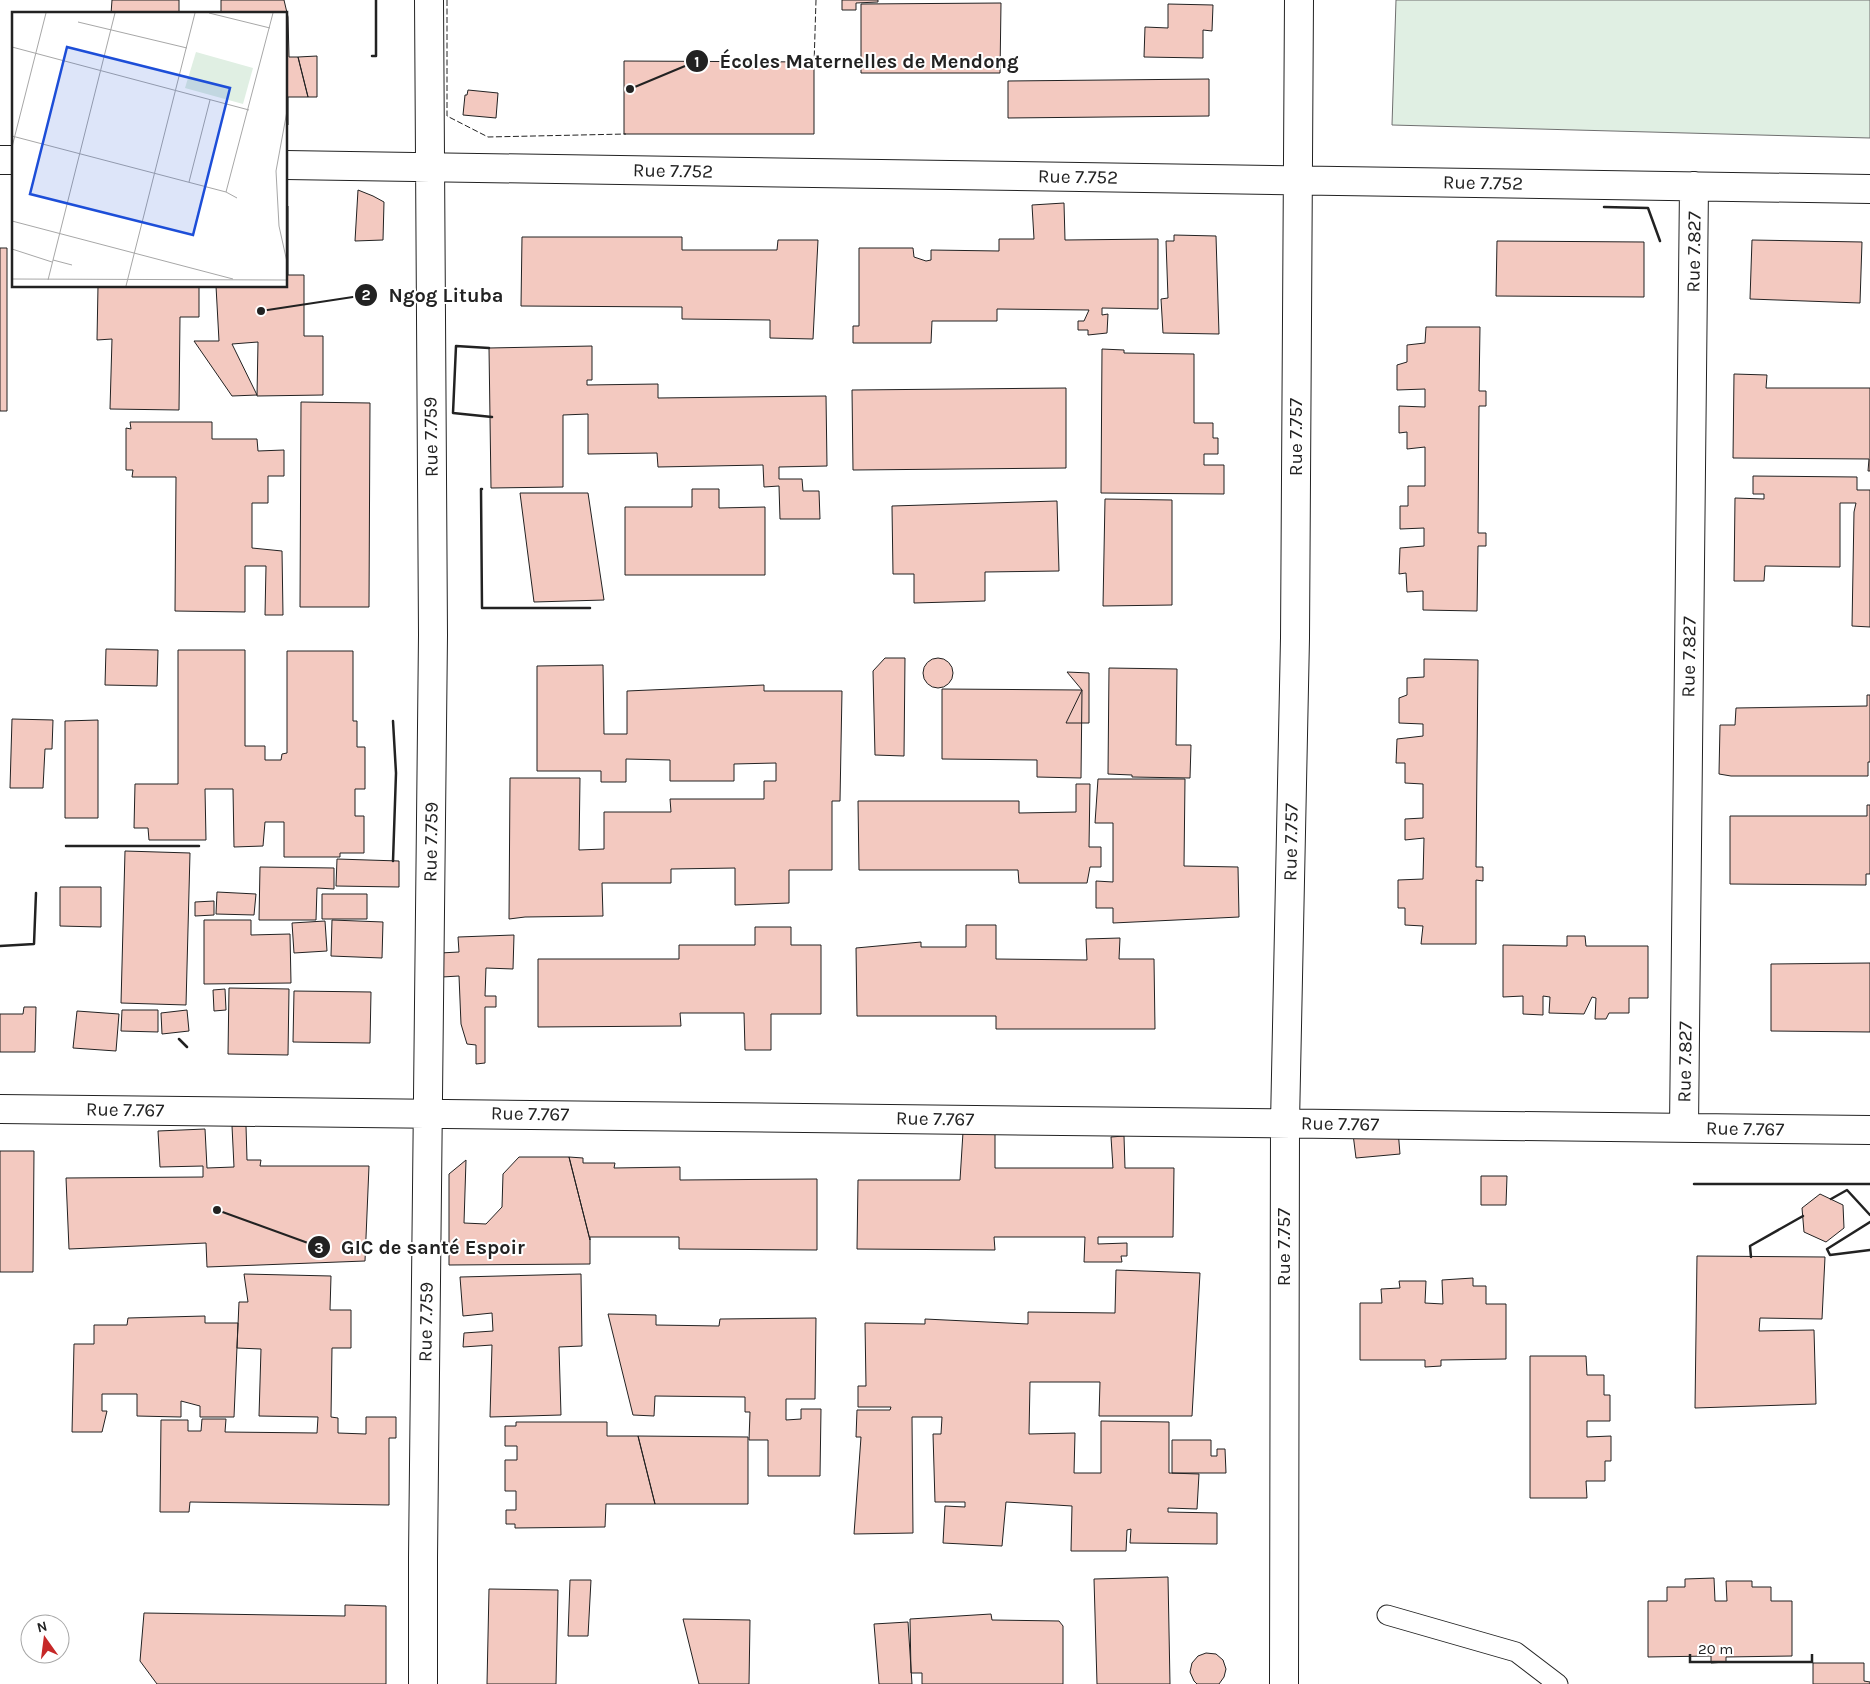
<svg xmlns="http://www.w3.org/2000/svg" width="1870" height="1684" viewBox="0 0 1870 1684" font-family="Karla,sans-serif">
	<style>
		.green { fill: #e0efe3; stroke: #6f6f6f }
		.building { fill: #f3c9c0; stroke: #222 }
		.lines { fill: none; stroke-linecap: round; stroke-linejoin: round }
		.lane-casing { stroke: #222; stroke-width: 21 }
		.street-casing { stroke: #222; stroke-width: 30 }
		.lane { stroke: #fff; stroke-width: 19 }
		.street { stroke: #fff; stroke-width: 28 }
		.fence { stroke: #222; stroke-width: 1; stroke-dasharray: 6 2.5; stroke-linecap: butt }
		.wall { stroke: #222; stroke-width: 2.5 }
		.labels { text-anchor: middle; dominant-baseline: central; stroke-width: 4; stroke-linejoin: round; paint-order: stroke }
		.street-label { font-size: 19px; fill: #222; stroke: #fff }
		.inset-road { fill: none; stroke: #a7a7a7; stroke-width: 1 }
		.view { fill: #1d4ed8; fill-opacity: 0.15; stroke: #1d4ed8; stroke-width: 2.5 }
		.inset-edge { fill: none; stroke: #222; stroke-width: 2.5 }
		.leader { fill: none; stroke: #222; stroke-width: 2 }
		.callout-dot { fill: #222; stroke: #fff; stroke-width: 2 }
		.mark-label { font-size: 15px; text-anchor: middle; font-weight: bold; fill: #fff }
		.callout-label { font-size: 20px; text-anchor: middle; font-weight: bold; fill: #222; stroke: #fff; stroke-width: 4; stroke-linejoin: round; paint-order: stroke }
	</style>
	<rect width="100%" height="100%" fill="#fff"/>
	<path class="green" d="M 1396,0 L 1870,0 L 1870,138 L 1392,125 Z"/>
	<path class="building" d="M 112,0 L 179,0 L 179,14 L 111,14 Z
		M 221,0 L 284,0 L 288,17 L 289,57 L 298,57 L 308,97 L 288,97 L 288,125 L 286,125 L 286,14 L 221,14 Z
		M 842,0 L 878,0 L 878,2 L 856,3 L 856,10 L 842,10 Z
		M 1001,3 L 1000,73 L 861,73 L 861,4 Z
		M 1168,4 L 1213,5 L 1212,31 L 1203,30 L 1203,58 L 1144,57 L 1145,27 L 1168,28 Z
		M 317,56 L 317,97 L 308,97 L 298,57 Z
		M 624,61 L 814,62 L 814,134 L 624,134 Z
		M 1209,79 L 1209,116 L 1008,118 L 1008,81 Z
		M 468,90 L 498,93 L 496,118 L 463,115 L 465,95 L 467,95 Z
		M 358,190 L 373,196 L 384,202 L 383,240 L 355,241 Z
		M 1064,203 L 1065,240 L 1158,239 L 1158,309 L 1102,308 L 1102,315 L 1108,314 L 1107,333 L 1088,335 L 1088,330 L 1078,330 L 1078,321 L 1084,321 L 1089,310 L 997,309 L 997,321 L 932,321 L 931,343 L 853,343 L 853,326 L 859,326 L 859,248 L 913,248 L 914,257 L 926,261 L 931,260 L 931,250 L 999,251 L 999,239 L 1034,239 L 1032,205 Z
		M 286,206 L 288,206 L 288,275 L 304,275 L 304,336 L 323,336 L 323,395 L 257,396 L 258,342 L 232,344 L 257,395 L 232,396 L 194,341 L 219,341 L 216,286 L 286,286 Z
		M 1174,235 L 1216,236 L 1219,334 L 1163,333 L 1161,299 L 1168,298 L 1166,241 L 1174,241 Z
		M 522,237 L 682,237 L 682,250 L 777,250 L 778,240 L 818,240 L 813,339 L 770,338 L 770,320 L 682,319 L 682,307 L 521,306 Z
		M 1752,240 L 1862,242 L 1860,303 L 1750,299 Z
		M 1497,241 L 1644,242 L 1644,297 L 1496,296 Z
		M 0,248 L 7,248 L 7,411 L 0,411 Z
		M 98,286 L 199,286 L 199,317 L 180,317 L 179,410 L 110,409 L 112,339 L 97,340 Z
		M 1426,327 L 1480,327 L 1479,391 L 1486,391 L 1486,406 L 1479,406 L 1478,533 L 1486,533 L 1486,546 L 1478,546 L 1477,611 L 1423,610 L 1423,591 L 1407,592 L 1406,573 L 1399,574 L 1400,548 L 1424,546 L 1424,528 L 1400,529 L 1400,506 L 1408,506 L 1408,486 L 1425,486 L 1425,447 L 1407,449 L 1407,432 L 1399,433 L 1399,406 L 1425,407 L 1425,389 L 1397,390 L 1397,365 L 1407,362 L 1407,345 L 1425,343 Z
		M 592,346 L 592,380 L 587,380 L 587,385 L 658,384 L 658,398 L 826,396 L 827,466 L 779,467 L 779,479 L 802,479 L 803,491 L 819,491 L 820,519 L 780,519 L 779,486 L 764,487 L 763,465 L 658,467 L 657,453 L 588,454 L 588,414 L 563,415 L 563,487 L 491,488 L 489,348 Z
		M 1102,349 L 1124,350 L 1124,353 L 1194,354 L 1194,423 L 1213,423 L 1213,438 L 1218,438 L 1218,454 L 1204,454 L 1204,465 L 1224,465 L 1224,494 L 1101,493 Z
		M 1734,374 L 1767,375 L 1766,388 L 1870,388 L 1870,471 L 1868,471 L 1869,459 L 1733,458 Z
		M 1066,388 L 1066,468 L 853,470 L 852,390 Z
		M 301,402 L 370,403 L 369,607 L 300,607 Z
		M 130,422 L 212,422 L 212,439 L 257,439 L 258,451 L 284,450 L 284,476 L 268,476 L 268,503 L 252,503 L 252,548 L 282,551 L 283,615 L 265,615 L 266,566 L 245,566 L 245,612 L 175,611 L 176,477 L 132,477 L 133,470 L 126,470 L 126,428 L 131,429 Z
		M 1753,476 L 1857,477 L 1857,490 L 1870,490 L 1870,627 L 1852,626 L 1854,512 L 1856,503 L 1840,503 L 1840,567 L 1765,566 L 1764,581 L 1734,581 L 1735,498 L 1764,499 L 1764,494 L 1753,494 Z
		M 692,489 L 719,489 L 719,508 L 765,507 L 765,575 L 625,575 L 625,507 L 692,507 Z
		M 520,493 L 588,493 L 604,600 L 534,602 Z
		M 1105,499 L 1172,500 L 1172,605 L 1103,606 Z
		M 1057,501 L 1059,571 L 985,572 L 985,601 L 914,603 L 914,574 L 893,574 L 892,506 Z
		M 106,649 L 158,650 L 157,686 L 105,685 Z
		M 178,650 L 245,650 L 245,746 L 265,746 L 265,760 L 281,760 L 282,754 L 287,753 L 287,651 L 353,651 L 353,721 L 357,721 L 357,747 L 365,747 L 365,789 L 355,789 L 355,816 L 364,816 L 364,853 L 340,853 L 340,857 L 284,857 L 284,822 L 265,822 L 263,846 L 234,847 L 233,789 L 205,789 L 206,840 L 149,840 L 148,828 L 134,828 L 135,784 L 178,784 Z
		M 885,658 L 905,658 L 904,756 L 875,755 L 873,671 Z
		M923 673a15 15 0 1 1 30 0a15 15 0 1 1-30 0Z
		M 1424,659 L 1478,660 L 1476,867 L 1483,867 L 1483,881 L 1476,880 L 1476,944 L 1421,944 L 1423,926 L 1405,925 L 1405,908 L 1398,908 L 1398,880 L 1423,879 L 1424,838 L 1405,840 L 1405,819 L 1423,818 L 1423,784 L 1405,783 L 1405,763 L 1396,763 L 1397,739 L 1423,736 L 1423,724 L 1399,723 L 1399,698 L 1407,695 L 1407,678 L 1424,677 Z
		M 603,665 L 604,734 L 627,734 L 627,691 L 764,685 L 764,691 L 842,691 L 840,801 L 832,801 L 832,870 L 789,870 L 789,903 L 735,905 L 735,868 L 671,869 L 671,883 L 602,883 L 603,916 L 525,917 L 509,919 L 510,778 L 580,778 L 579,850 L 604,849 L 604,812 L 671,812 L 670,799 L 764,799 L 764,781 L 776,781 L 776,763 L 734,764 L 734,781 L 670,781 L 670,760 L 626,759 L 626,782 L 601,782 L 601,771 L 537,771 L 537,666 Z
		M 1109,668 L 1177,669 L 1176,745 L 1191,745 L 1190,778 L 1132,777 L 1132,775 L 1108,774 Z
		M 1067,672 L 1089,673 L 1089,723 L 1066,723 L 1082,690 Z
		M 942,689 L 1082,690 L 1081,778 L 1037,777 L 1037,760 L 942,759 Z
		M 1867,695 L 1870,695 L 1870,762 L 1868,762 L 1868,776 L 1731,776 L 1719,774 L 1720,725 L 1735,725 L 1736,708 L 1867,706 Z
		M 12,719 L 53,720 L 52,749 L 45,749 L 43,788 L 10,788 Z
		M 98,720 L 98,818 L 65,818 L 65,721 Z
		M 1098,779 L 1185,779 L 1184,866 L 1238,867 L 1239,917 L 1113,923 L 1113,908 L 1096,908 L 1096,881 L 1113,882 L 1113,823 L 1095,823 Z
		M 1076,784 L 1090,784 L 1089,847 L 1101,847 L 1101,867 L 1090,867 L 1087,883 L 1019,883 L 1018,870 L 859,870 L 858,801 L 1019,801 L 1019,813 L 1076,812 Z
		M 1867,805 L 1870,805 L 1870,874 L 1866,874 L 1866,885 L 1730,884 L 1730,816 L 1867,816 Z
		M 125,851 L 190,853 L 186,1005 L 121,1003 Z
		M 337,859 L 399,861 L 399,887 L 336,886 Z
		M 260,867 L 334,868 L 334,889 L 317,888 L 316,920 L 259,920 Z
		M 60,887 L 101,887 L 101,927 L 60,926 Z
		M 217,892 L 256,894 L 254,915 L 216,914 Z
		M 322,894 L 367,894 L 367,919 L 322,919 Z
		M 214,901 L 214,915 L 195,916 L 195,902 Z
		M 204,920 L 251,920 L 251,935 L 290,934 L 291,983 L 204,984 Z
		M 332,920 L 383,922 L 382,958 L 331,956 Z
		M 325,921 L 327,951 L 294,953 L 292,923 Z
		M 966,925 L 996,925 L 996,959 L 1087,960 L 1086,939 L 1120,938 L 1119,959 L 1154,959 L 1155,1029 L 996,1029 L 996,1016 L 857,1016 L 856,948 L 921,942 L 921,947 L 966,947 Z
		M 755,927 L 791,927 L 791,945 L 821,945 L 821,1014 L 771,1014 L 771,1050 L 745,1050 L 744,1013 L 680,1013 L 681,1026 L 538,1027 L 538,959 L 679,959 L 679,945 L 755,945 Z
		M 514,935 L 513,969 L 486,968 L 485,996 L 496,996 L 496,1007 L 485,1007 L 485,1063 L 476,1064 L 476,1045 L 467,1044 L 461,1024 L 459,976 L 442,977 L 440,953 L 459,952 L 458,937 Z
		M 1567,936 L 1585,936 L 1586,946 L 1648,946 L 1648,998 L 1629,998 L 1629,1013 L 1609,1013 L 1606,1019 L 1595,1019 L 1596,998 L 1592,997 L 1584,1014 L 1549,1013 L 1550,997 L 1543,996 L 1543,1015 L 1523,1014 L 1523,996 L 1503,997 L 1503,945 L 1567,946 Z
		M 1870,963 L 1870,1032 L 1771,1031 L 1771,964 Z
		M 229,988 L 289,989 L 288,1055 L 228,1054 Z
		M 225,989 L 226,1010 L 214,1011 L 213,990 Z
		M 294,991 L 371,992 L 370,1043 L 293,1042 Z
		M 24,1007 L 36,1007 L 35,1052 L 0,1052 L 0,1014 L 23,1014 Z
		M 122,1010 L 158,1010 L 158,1032 L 121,1031 Z
		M 187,1010 L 189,1031 L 162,1034 L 161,1013 Z
		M 77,1011 L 119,1014 L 116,1051 L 73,1048 Z
		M 232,1126 L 246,1126 L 247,1160 L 261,1160 L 260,1166 L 369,1166 L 365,1261 L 207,1267 L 206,1243 L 69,1249 L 66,1178 L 203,1177 L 203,1166 L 160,1167 L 158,1131 L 205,1129 L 207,1168 L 234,1167 Z
		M 1398,1130 L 1400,1154 L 1356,1158 L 1353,1134 Z
		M 963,1132 L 995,1132 L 995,1168 L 1113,1168 L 1111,1137 L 1124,1136 L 1125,1168 L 1174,1168 L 1173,1237 L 1098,1237 L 1098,1244 L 1127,1243 L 1127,1256 L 1121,1256 L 1122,1262 L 1084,1262 L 1085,1237 L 994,1237 L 995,1250 L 857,1249 L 858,1180 L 960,1180 Z
		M 0,1151 L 34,1151 L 33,1272 L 0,1272 Z
		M 519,1157 L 569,1157 L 590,1240 L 590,1264 L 449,1265 L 449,1174 L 466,1160 L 464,1223 L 486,1224 L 502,1207 L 503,1174 Z
		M 569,1157 L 583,1158 L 583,1163 L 615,1163 L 614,1168 L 680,1167 L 680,1180 L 817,1179 L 817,1250 L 679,1249 L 679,1237 L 590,1237 L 590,1240 Z
		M 1481,1176 L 1507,1176 L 1506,1205 L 1481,1205 Z
		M 1820,1194 L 1843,1205 L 1844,1228 L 1826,1242 L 1804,1232 L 1802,1208 Z
		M 1697,1256 L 1825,1257 L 1822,1319 L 1760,1318 L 1759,1331 L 1814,1330 L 1816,1404 L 1695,1408 Z
		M 1116,1270 L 1200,1273 L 1192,1416 L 1099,1416 L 1100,1382 L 1030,1382 L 1029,1434 L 1075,1433 L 1074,1473 L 1101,1473 L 1101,1421 L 1169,1422 L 1169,1473 L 1199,1474 L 1197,1509 L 1168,1508 L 1168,1512 L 1217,1513 L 1217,1544 L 1130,1543 L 1131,1529 L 1127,1530 L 1126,1551 L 1071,1551 L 1072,1506 L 1006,1502 L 1002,1546 L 943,1543 L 945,1506 L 965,1507 L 965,1502 L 935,1502 L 933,1434 L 941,1434 L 942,1417 L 912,1417 L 913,1533 L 854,1534 L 861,1437 L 856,1437 L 857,1410 L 890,1410 L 891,1407 L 858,1407 L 858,1386 L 866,1386 L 865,1323 L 925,1324 L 925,1319 L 1028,1324 L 1028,1312 L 1115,1313 Z
		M 244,1274 L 331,1276 L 330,1310 L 351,1310 L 351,1348 L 332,1348 L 331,1417 L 338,1418 L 338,1433 L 366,1434 L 366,1417 L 396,1417 L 396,1438 L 389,1438 L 389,1505 L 190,1502 L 189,1512 L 160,1512 L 161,1420 L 188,1420 L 188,1431 L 201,1431 L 202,1419 L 226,1419 L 225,1432 L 317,1433 L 318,1417 L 259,1416 L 261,1349 L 237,1348 L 239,1302 L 248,1302 Z
		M 581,1274 L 582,1346 L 559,1347 L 561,1415 L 490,1417 L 492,1345 L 463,1347 L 464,1333 L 493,1331 L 492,1313 L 463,1316 L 460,1277 Z
		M 1473,1278 L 1473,1286 L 1486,1286 L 1486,1304 L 1506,1304 L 1506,1359 L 1441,1360 L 1441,1366 L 1425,1367 L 1425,1360 L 1360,1360 L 1360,1303 L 1382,1303 L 1381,1289 L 1400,1288 L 1399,1281 L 1426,1281 L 1425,1303 L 1443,1304 L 1442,1280 Z
		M 608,1314 L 656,1315 L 656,1325 L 719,1326 L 720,1319 L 816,1318 L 815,1399 L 786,1399 L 786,1420 L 801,1419 L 801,1409 L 821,1409 L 820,1476 L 768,1476 L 768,1440 L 749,1440 L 750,1412 L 745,1412 L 745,1397 L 655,1396 L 654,1416 L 633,1415 Z
		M 205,1316 L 205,1323 L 238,1323 L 234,1417 L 200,1417 L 200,1406 L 181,1401 L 181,1417 L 137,1416 L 137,1394 L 102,1394 L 102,1411 L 107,1411 L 102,1432 L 72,1432 L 74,1344 L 94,1344 L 94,1325 L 127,1325 L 128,1318 Z
		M 1530,1356 L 1586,1356 L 1587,1375 L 1604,1375 L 1604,1395 L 1610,1395 L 1610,1421 L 1587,1421 L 1587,1437 L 1611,1436 L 1611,1461 L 1605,1461 L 1605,1481 L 1586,1481 L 1587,1498 L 1530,1498 Z
		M 516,1422 L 607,1422 L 607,1436 L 638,1436 L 655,1504 L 606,1504 L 605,1527 L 515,1528 L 515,1524 L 506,1524 L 506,1510 L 516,1510 L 516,1491 L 505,1491 L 505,1460 L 517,1460 L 517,1446 L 505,1446 L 505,1426 L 516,1426 Z
		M 638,1436 L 748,1437 L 748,1504 L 655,1504 Z
		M 1172,1440 L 1211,1440 L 1211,1456 L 1217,1456 L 1217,1449 L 1225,1449 L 1226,1473 L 1172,1473 Z
		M 1168,1577 L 1170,1684 L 1097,1684 L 1094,1579 Z
		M 1714,1578 L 1715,1601 L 1727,1601 L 1726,1581 L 1752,1581 L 1752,1587 L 1771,1587 L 1771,1601 L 1792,1601 L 1792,1656 L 1726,1657 L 1726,1662 L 1711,1663 L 1711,1656 L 1648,1657 L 1648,1601 L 1667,1601 L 1667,1587 L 1685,1587 L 1685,1579 Z
		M 570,1580 L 591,1580 L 588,1636 L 568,1636 Z
		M 489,1589 L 558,1590 L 556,1684 L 487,1684 Z
		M 345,1605 L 386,1606 L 386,1684 L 157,1684 L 140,1661 L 144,1613 L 345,1616 Z
		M 991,1614 L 992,1620 L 1059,1621 L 1063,1626 L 1063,1684 L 922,1684 L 922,1673 L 911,1673 L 910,1619 Z
		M 683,1619 L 750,1620 L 749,1684 L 699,1684 Z
		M 908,1622 L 912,1684 L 879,1684 L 874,1624 Z
		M 1206,1653 L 1216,1654 L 1223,1660 L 1226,1669 L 1224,1677 L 1219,1684 L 1197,1684 L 1194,1681 L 1190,1672 L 1192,1663 L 1198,1656 Z
		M 1813,1663 L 1864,1663 L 1864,1681 L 1870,1682 L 1870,1684 L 1813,1684 Z"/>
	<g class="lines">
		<defs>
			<path id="lane" d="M 1387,1615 L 1516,1652 L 1558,1684"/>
			<path id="street" d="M 0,160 L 14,160
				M 286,165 L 1870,189
				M 0,1109 L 1870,1130
				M 1684,1128 L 1694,186
				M 423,1684 L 423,1558 L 433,635 L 429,0
				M 1284,1684 L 1285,1123 L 1295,638 L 1299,0"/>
		</defs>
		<use href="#lane" class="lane-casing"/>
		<use href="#street" class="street-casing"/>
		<use href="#lane" class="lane"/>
		<use href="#street" class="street"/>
		<path class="fence" d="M 447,0 L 447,116 L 488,137 L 626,134
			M 814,65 L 816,0"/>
		<path class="wall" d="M 372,56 L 376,56 L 376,0
			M 1604,207 L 1648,208 L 1660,241
			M 489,348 L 456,346 L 453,413 L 492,417
			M 482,489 L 481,489 L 482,608 L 590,608
			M 66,846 L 199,846
			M 393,861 L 396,773 L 393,721
			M 0,946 L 34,944 L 36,893
			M 179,1039 L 187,1047
			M 1694,1184 L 1870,1184
			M 1831,1199 L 1847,1190 L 1870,1215
			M 1870,1222 L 1827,1249 L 1830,1255 L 1870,1250
			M 1751,1257 L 1750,1246 L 1803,1216"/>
	</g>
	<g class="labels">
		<g class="street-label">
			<text transform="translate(673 171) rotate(1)">Rue 7.752</text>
			<text transform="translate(1078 177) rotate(1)">Rue 7.752</text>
			<text transform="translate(1483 183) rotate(1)">Rue 7.752</text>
			<text transform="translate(1694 252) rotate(-89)">Rue 7.827</text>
			<text transform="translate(431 437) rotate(-91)">Rue 7.759</text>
			<text transform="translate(1296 437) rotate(-90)">Rue 7.757</text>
			<text transform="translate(1689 657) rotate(-89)">Rue 7.827</text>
			<text transform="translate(431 842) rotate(-89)">Rue 7.759</text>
			<text transform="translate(1291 842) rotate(-89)">Rue 7.757</text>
			<text transform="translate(1685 1062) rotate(-89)">Rue 7.827</text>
			<text transform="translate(125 1110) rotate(1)">Rue 7.767</text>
			<text transform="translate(530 1114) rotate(1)">Rue 7.767</text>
			<text transform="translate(935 1119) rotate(1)">Rue 7.767</text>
			<text transform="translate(1340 1124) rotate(1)">Rue 7.767</text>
			<text transform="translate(1745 1129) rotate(1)">Rue 7.767</text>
			<text transform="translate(1284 1247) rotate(-90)">Rue 7.757</text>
			<text transform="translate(426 1322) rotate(-89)">Rue 7.759</text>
		</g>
	</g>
	<g transform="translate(12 12)">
		<rect width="275" height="275" fill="#fff"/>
		<path d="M 184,40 L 241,56 L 231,92 L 173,76 Z" fill="#e0efe3"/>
		<path class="inset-road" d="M 197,1 L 258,16M 66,10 L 175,36M 0,35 L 237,98M 275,99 L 264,159 L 267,214 L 275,250M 0,124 L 214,180 L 225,186M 0,135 L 34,1M 177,170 L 198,88M 214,180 L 261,1M 0,209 L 221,267M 0,237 L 40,250M 41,248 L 60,253M 0,267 L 275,268M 36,268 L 103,1M 114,274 L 183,1"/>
		<path class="view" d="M 55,35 L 218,76 L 181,223 L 18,182 Z"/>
		<rect width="275" height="275" class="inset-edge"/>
	</g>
	<path class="leader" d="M630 89L697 61M261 311L366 295M217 1210L319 1247"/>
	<g class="callout-dot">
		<circle cx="630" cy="89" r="5"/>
		<circle cx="261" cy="311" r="5"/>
		<circle cx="217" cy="1210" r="5"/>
		<circle cx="697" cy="61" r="12"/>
		<circle cx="366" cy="295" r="12"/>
		<circle cx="319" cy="1247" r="12"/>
	</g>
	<g class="mark-label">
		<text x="697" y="67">1</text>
		<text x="366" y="300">2</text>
		<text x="319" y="1253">3</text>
	</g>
	<g class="callout-label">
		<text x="869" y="68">Écoles Maternelles de Mendong</text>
		<text x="446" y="302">Ngog Lituba</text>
		<text x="433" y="1254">GIC de santé Espoir</text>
	</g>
	<g transform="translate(45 1639) rotate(346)"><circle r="24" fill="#ffffff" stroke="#a7a7a7"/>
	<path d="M0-4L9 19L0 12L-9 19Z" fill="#c62828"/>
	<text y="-8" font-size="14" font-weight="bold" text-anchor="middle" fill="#222222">N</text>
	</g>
	<path d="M1690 1654v8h122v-8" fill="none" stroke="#222222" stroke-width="2.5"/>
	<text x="1698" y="1654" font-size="15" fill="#222222" stroke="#ffffff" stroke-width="4" paint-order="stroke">20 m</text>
</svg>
